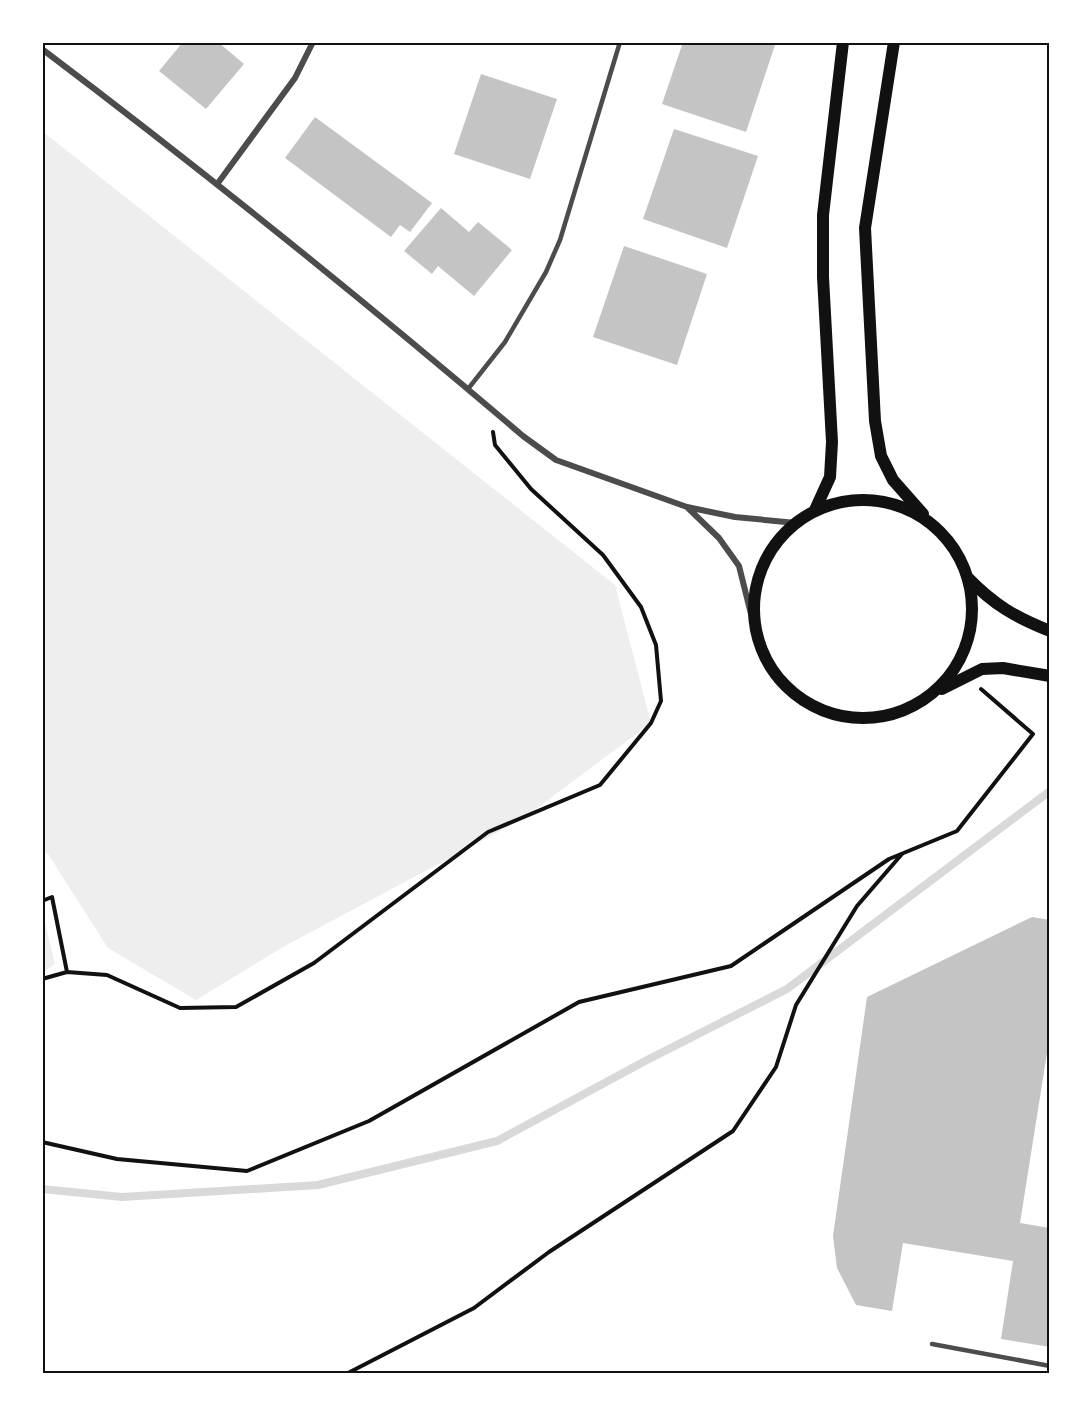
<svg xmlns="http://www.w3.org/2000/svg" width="1092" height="1415" viewBox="0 0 1092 1415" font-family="Cabin,sans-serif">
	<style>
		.green { fill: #eee }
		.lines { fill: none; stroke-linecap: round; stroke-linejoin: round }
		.stream { stroke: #d9d9d9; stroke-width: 8 }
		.building { fill: #c4c4c4 }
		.path { stroke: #111; stroke-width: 4 }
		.service { stroke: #4c4c4c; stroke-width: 4.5 }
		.minor { stroke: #4c4c4c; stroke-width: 6 }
		.secondary { stroke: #111; stroke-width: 12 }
		.neatline { fill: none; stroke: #111; stroke-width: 2 }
	</style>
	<rect width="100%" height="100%" fill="#fff"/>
	<path class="green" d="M 42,131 L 615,585 L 651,723 L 521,820 L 283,947 L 196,1000 L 108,948 L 48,854 L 42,850 Z
		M 42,911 L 55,964 L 42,973 Z"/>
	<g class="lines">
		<path class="stream" d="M 42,1189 L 122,1197 L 318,1185 L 497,1141 L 647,1060 L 787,989 L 1050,791"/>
	</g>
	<path class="building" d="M 183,42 L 218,42 L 244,64 L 206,109 L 159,71 Z
		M 683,42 L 776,42 L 746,132 L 662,104 Z
		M 481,74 L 557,99 L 530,179 L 454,154 Z
		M 315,117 L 432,203 L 410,232 L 400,225 L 391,237 L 285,158 Z
		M 674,129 L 758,156 L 727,248 L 643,219 Z
		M 441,208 L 469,232 L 478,222 L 512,250 L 474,296 L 438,266 L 432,274 L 404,251 Z
		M 624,246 L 707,274 L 677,365 L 593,337 Z
		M 1032,917 L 1050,920 L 1050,1034 L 1020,1223 L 1050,1228 L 1050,1347 L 1001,1339 L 1013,1261 L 903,1243 L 892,1311 L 856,1305 L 837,1268 L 833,1236 L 867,997 Z"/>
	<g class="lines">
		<path class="path" d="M 42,901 L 52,897 L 67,972
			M 42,979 L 67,972 L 107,975 L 180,1008 L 236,1007 L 314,963 L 488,832 L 600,785 L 651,723 L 661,701 L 656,645 L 641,607 L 603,555 L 531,489 L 495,445 L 493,432
			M 42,1142 L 117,1159 L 247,1171 L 369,1121 L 579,1002 L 731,966 L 889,859 L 957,831 L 1033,734 L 981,689
			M 348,1373 L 474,1308 L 549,1252 L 733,1131 L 776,1067 L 796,1005 L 857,906 L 902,854"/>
		<path class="service" d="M 468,389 L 505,342 L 546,272 L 560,240 L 620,42
			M 932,1344 L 1050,1366"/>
		<path class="minor" d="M 42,49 C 206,173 366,302 523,436 L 556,460 L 687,507 L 735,517 L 796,523
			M 218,183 L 295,78 L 313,42
			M 688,508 L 719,538 L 739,566 L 757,638"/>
		<path class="secondary" d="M 894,42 L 865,228 L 875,421 L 881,456 L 893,480 L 923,514
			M754 609a109 109 0 1 1 218 0a109 109 0 1 1-218 0Z
			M 815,510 L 830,477 L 832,442 L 823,277 L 823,215 L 843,42
			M 967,577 C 994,605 1015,617 1050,631
			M 942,689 L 982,669 L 1003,668 L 1050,676"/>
	</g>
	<rect width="1092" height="1415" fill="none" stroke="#ffffff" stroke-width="87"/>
	<rect x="44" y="44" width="1004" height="1328" class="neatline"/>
</svg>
